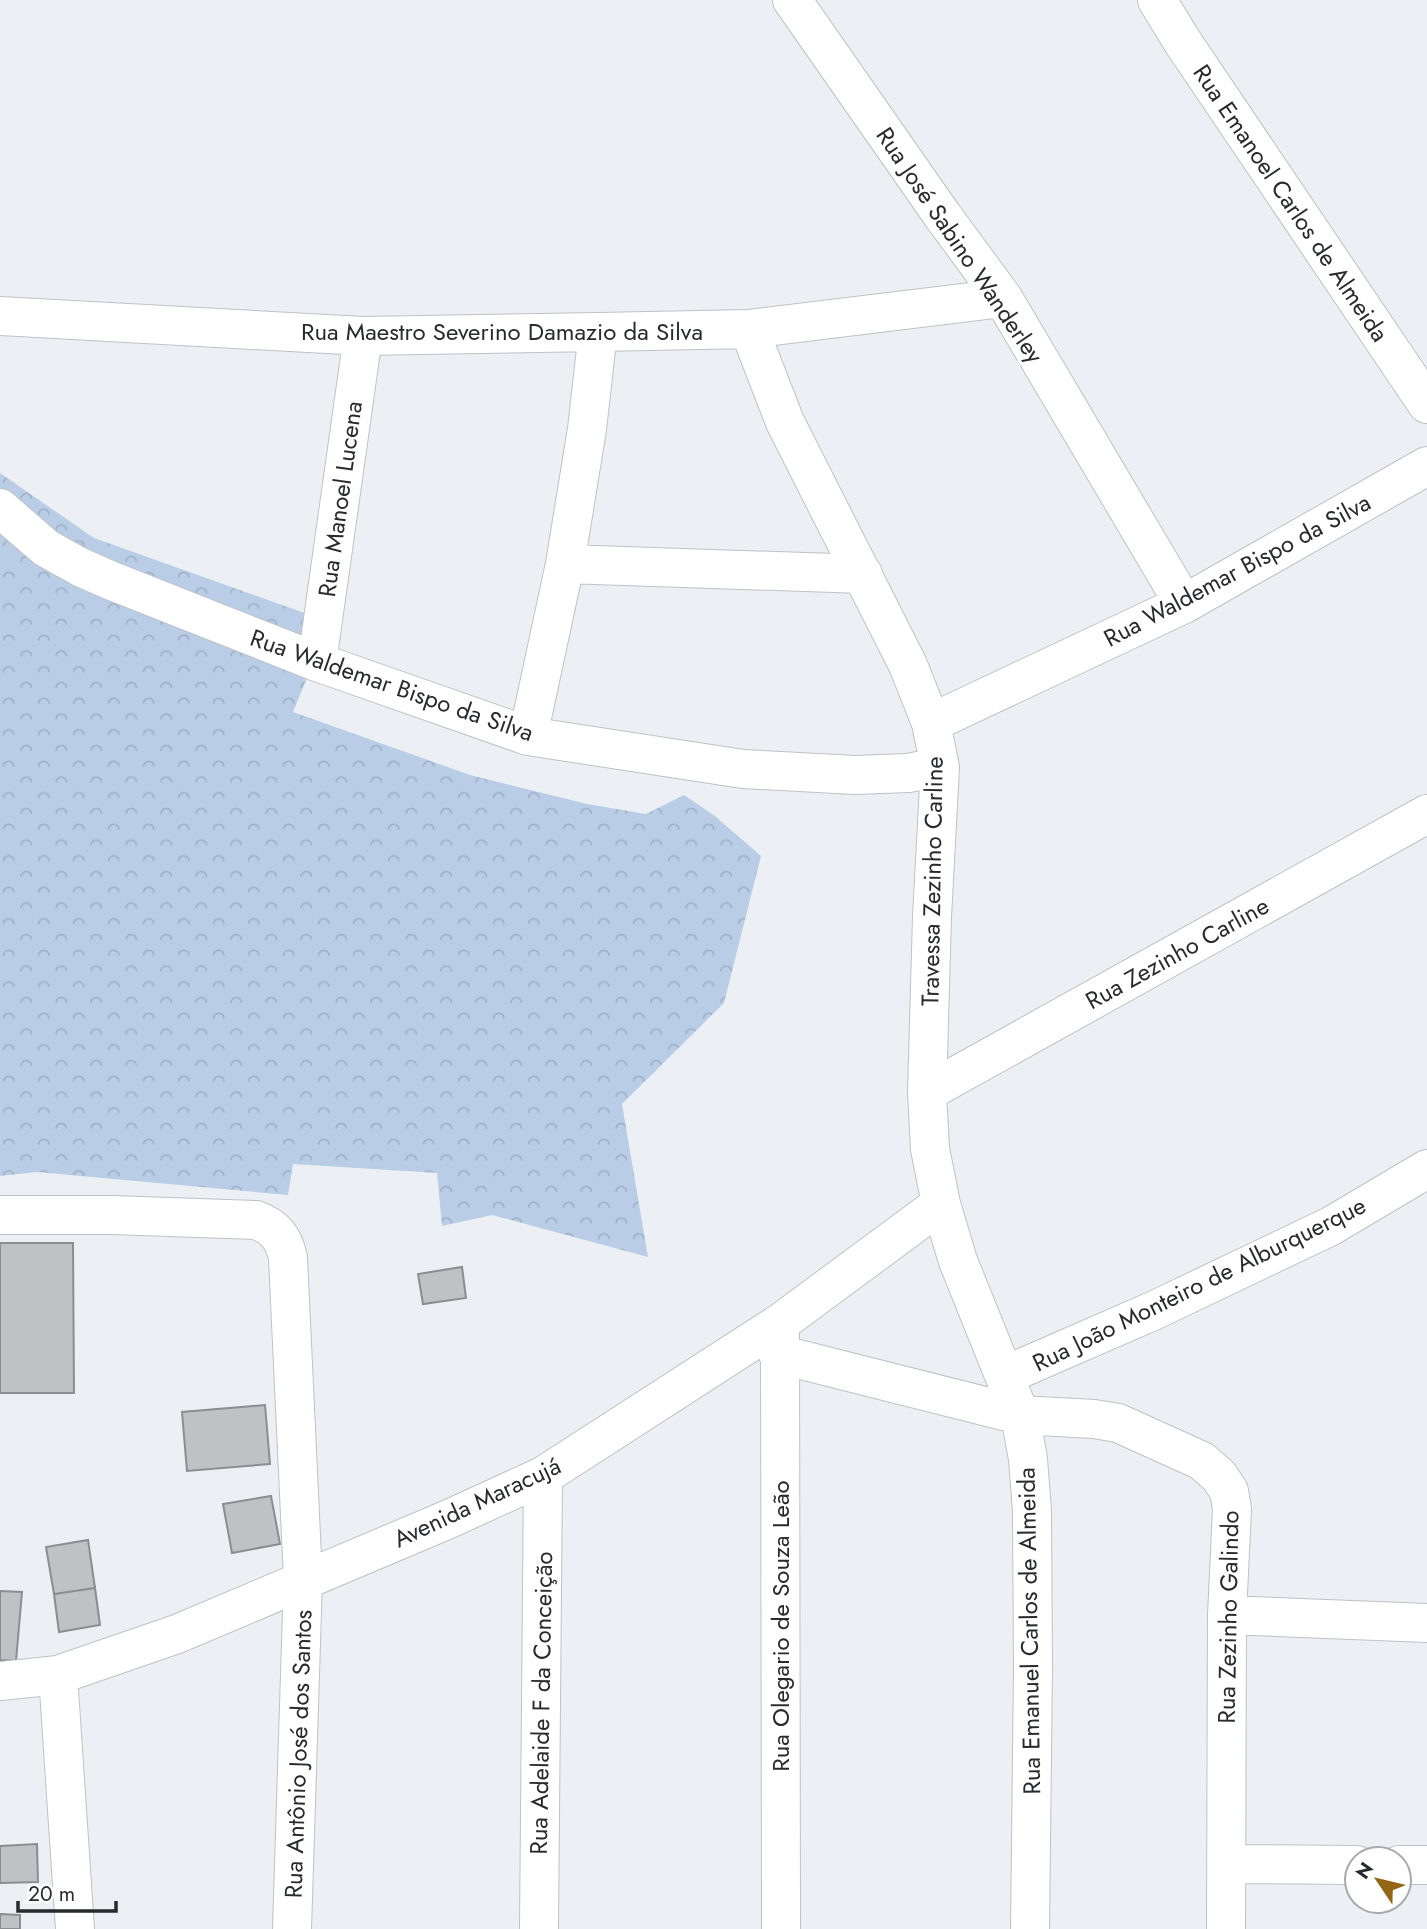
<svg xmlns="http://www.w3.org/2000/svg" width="1427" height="1929" viewBox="0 0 1427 1929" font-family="Jost,sans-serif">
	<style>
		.forest { fill: url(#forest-crowns) }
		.building { fill: #bfc1c5; stroke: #8b8e91; stroke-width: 2 }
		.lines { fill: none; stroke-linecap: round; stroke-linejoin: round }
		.minor-casing { stroke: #bfc2c5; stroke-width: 40 }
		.minor { stroke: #fff; stroke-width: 38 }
		.labels { text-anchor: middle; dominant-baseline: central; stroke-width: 7; stroke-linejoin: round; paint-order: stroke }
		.street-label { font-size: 24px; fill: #292a2c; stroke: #fff }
	</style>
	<defs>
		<pattern id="forest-crowns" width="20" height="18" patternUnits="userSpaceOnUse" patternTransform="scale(1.75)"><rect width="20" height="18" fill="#b9cee6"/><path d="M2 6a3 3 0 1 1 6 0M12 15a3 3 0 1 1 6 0" fill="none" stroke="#9fb1c5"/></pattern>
	</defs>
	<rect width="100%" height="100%" fill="#eceff3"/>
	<path class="forest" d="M 0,473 L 94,538 L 330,622 L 293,712 L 470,775 L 587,804 L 646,814 L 684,795 L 715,816 L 761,856 L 724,1003 L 622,1104 L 648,1257 L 492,1215 L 442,1226 L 437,1173 L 293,1164 L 288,1195 L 37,1172 L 0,1176 Z"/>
	<path class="building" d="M 0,1243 L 73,1243 L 74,1393 L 0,1393 Z
		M 462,1267 L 466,1298 L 423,1304 L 418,1274 Z
		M 265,1405 L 270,1464 L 187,1471 L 182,1412 Z
		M 271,1496 L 280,1544 L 232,1553 L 223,1504 Z
		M 88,1540 L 95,1588 L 54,1594 L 46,1547 Z
		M 95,1588 L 100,1625 L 59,1632 L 54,1594 Z
		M 0,1591 L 22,1592 L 16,1661 L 0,1660 Z
		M 37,1844 L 38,1882 L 0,1883 L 0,1846 Z
		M 0,1914 L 20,1915 L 20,1929 L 0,1929 Z"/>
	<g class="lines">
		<defs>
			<path id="minor" d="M 792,0 L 942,215 L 1003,298 L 1184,604
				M 1157,0 L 1182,41 L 1427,404
				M 0,316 L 363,336 L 598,332 L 749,329 L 1003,298
				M 749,329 L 785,422 L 908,665 L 931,723 L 940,767 L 932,917 L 927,1092 L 930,1149 L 941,1204 L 958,1261 L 1020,1415 L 1028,1459 L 1032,1511 L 1033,1668 L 1030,1929
				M 0,508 L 46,548 L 80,567 L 112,581 L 317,662 L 528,736 L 743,769 L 855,775 L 908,773 L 940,767
				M 565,564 L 863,574
				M 317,662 L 363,336
				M 931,723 L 1184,604 L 1427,466
				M 528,736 L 565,564 L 587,429 L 598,332
				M 927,1092 L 1427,814
				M 0,1215 L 112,1215 L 256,1220 C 275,1227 284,1238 288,1258 L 303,1579 L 292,1929
				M 780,1329 L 781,1929
				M 778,1354 L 1020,1415 L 1094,1419 L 1118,1423 L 1202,1461 L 1219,1476 L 1229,1491 L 1232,1509 L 1227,1615 L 1226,1929
				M 1006,1375 L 1155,1310 L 1331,1226 L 1427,1169
				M 1227,1615 L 1427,1623
				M 58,1675 L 75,1929
				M 0,1681 L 58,1675 L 177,1634 L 449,1519 L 543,1476 L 780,1323 L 941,1204
				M 1226,1864 L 1357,1865
				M 1399,1865 L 1427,1865
				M 539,1929 L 543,1476"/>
		</defs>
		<use href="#minor" class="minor-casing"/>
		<use href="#minor" class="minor"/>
	</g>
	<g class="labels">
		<g class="street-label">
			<text transform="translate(1291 203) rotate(56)">Rua Emanoel Carlos de Almeida</text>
			<text transform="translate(960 245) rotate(56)">Rua José Sabino Wanderley</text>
			<text x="502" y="331">Rua Maestro Severino Damazio da Silva</text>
			<text transform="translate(340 499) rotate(-82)">Rua Manoel Lucena</text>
			<text transform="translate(1237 570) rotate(-28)">Rua Waldemar Bispo da Silva</text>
			<text transform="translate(392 685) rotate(19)">Rua Waldemar Bispo da Silva</text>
			<text transform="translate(932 881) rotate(-89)">Travessa Zezinho Carline</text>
			<text transform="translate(1177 953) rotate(-29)">Rua Zezinho Carline</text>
			<text transform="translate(1199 1284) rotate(-26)">Rua João Monteiro de Alburquerque</text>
			<text transform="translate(477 1502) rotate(-25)">Avenida Maracujá</text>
			<text transform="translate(1228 1617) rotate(-89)">Rua Zezinho Galindo</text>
			<text transform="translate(780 1626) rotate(-90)">Rua Olegario de Souza Leão</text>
			<text transform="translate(1029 1631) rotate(-91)">Rua Emanuel Carlos de Almeida</text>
			<text transform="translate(541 1703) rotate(-89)">Rua Adelaide F da Conceição</text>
			<text transform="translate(298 1754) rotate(-88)">Rua Antônio José dos Santos</text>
		</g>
	</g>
	<g transform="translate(1378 1880) rotate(305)"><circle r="33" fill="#ffffff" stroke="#a9aaab" stroke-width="2"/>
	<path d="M0-5L12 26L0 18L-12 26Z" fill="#966617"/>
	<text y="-10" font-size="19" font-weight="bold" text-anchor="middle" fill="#292a2c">N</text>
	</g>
	<path d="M18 1901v10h98v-10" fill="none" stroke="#292a2c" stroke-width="3.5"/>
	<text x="28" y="1901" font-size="21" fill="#292a2c" stroke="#ffffff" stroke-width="5" paint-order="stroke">20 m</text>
</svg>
